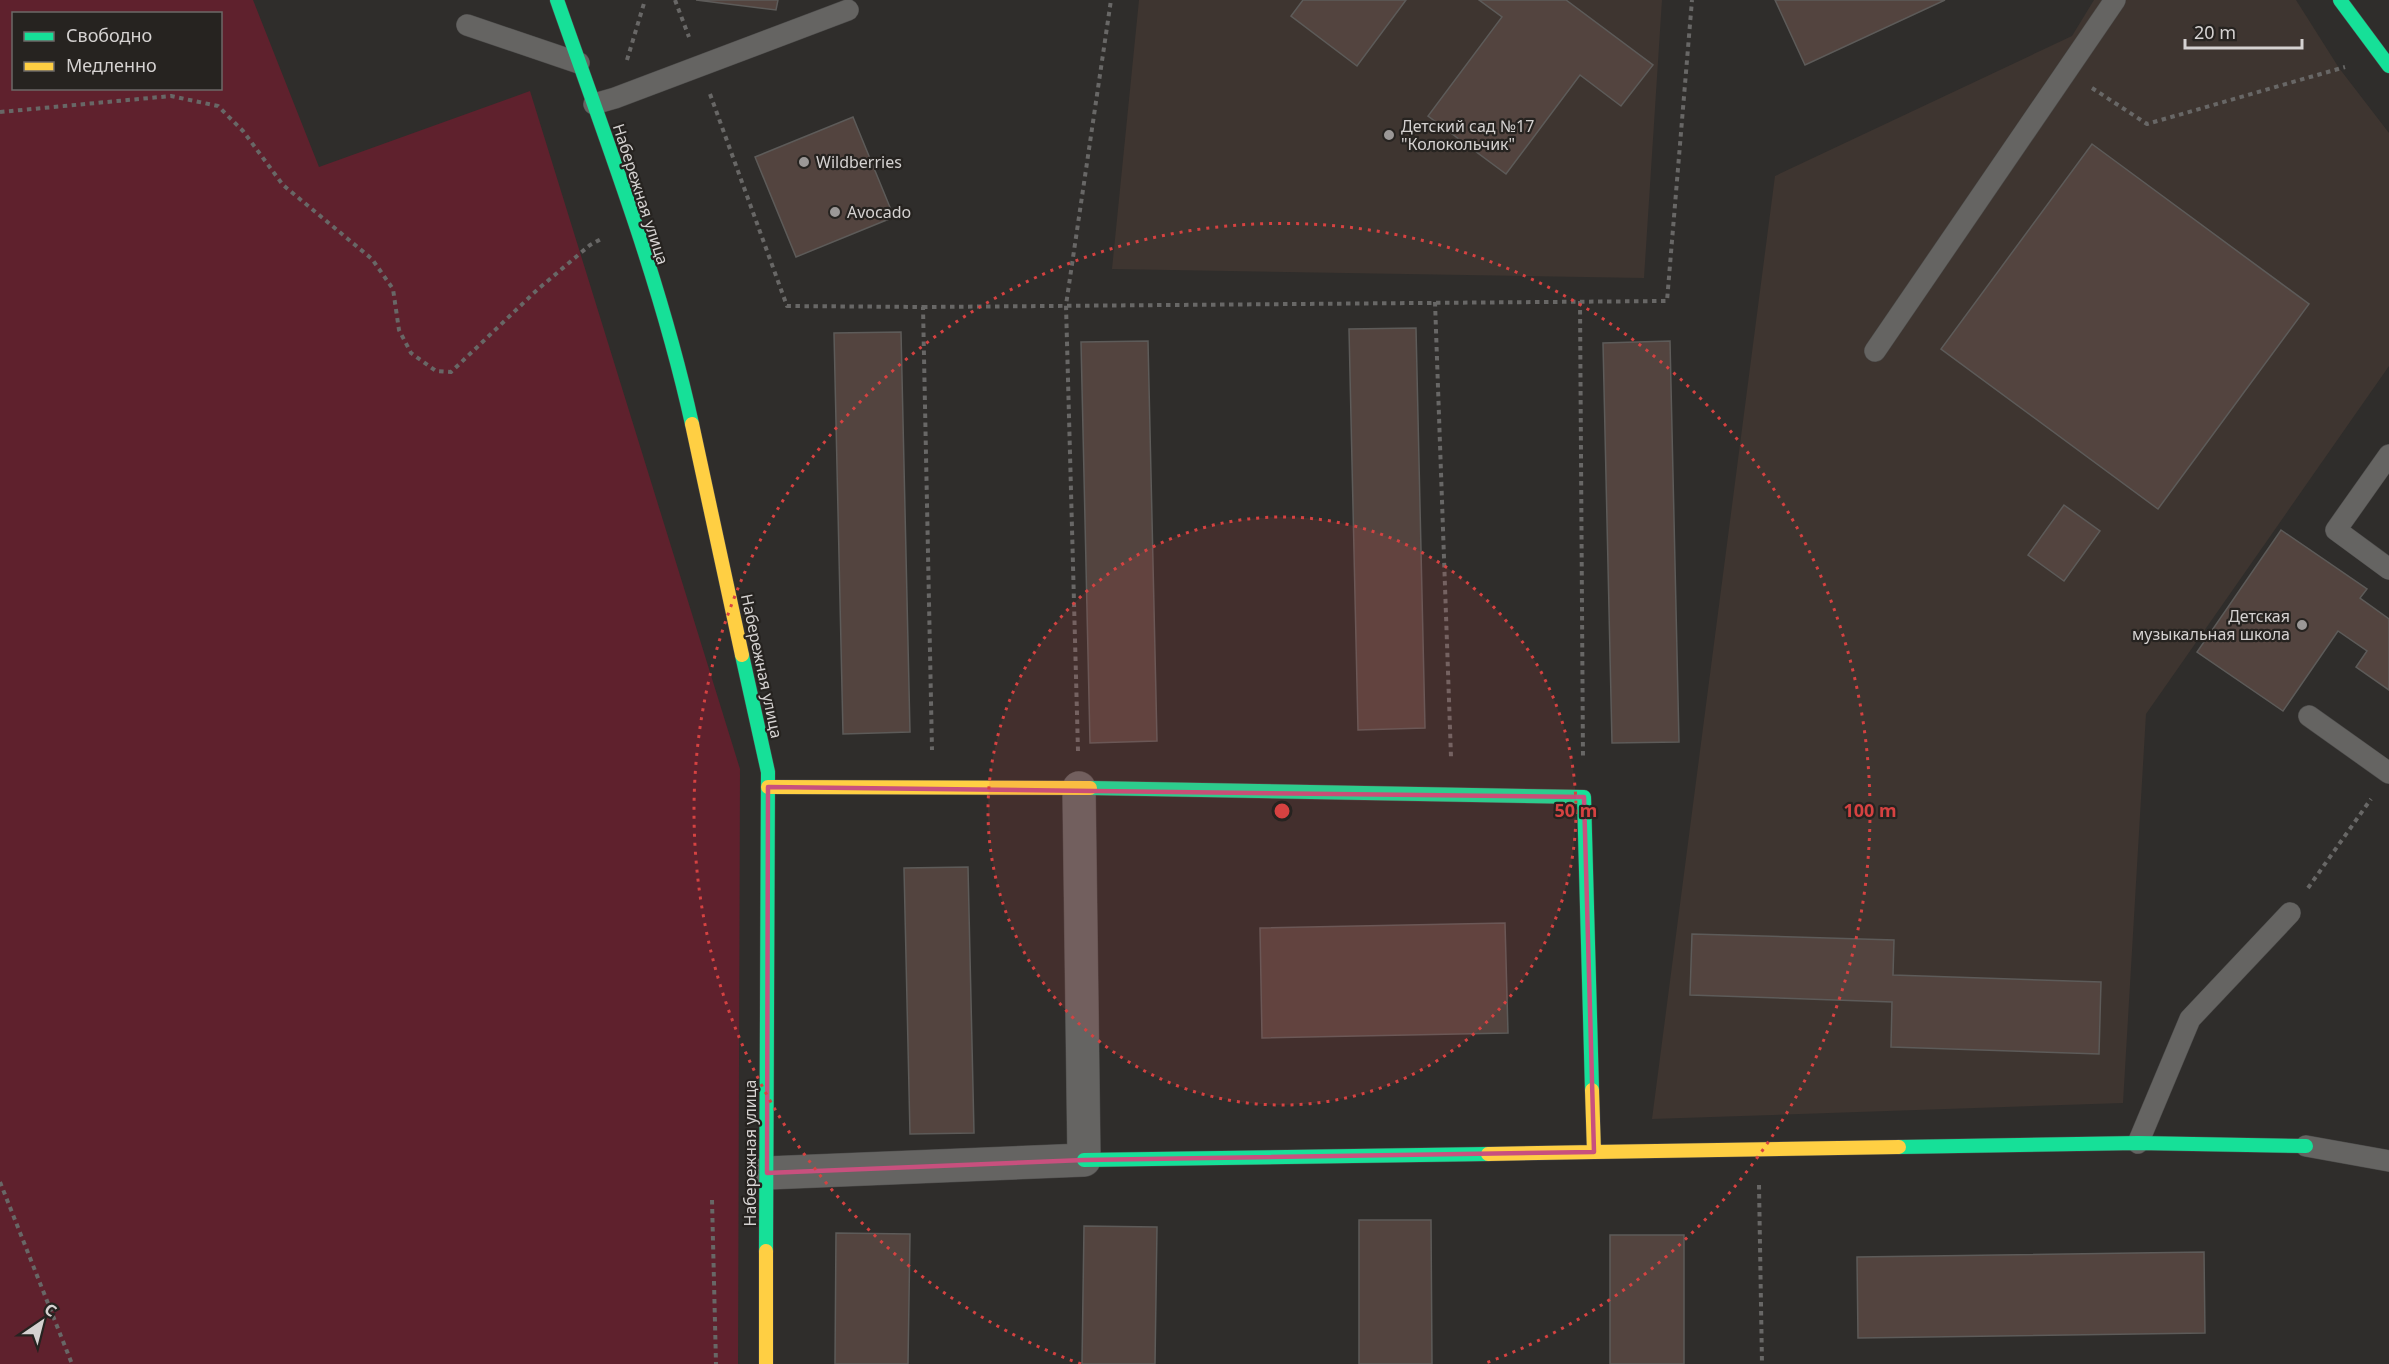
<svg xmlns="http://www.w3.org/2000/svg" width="2389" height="1364" viewBox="0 0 2389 1364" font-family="'Noto Sans',sans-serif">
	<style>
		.built { fill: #3e3530 }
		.green { fill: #5f212d; fill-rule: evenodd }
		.building { fill: #53443f; stroke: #5d5b59; stroke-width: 1.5 }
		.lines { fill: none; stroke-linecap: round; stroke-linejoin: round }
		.lane-casing { stroke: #4c4b4a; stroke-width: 22 }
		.street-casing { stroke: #4c4b4a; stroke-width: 34 }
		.fast-casing { stroke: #4c4b4a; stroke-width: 15 }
		.slow-casing { stroke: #4c4b4a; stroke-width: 15 }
		.path { stroke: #686766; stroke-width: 4; stroke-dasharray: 4.5 4.5; stroke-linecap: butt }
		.lane { stroke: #656462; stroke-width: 21 }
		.street { stroke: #656462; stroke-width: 33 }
		.fast { stroke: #16e098; stroke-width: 14 }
		.slow { stroke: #ffcf43; stroke-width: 14 }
		.marked { fill: none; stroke: #c8507e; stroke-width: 4.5; stroke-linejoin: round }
		.ring { fill: none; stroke: #d64241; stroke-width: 3; stroke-dasharray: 3 6 }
		.poi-dot { fill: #9b9897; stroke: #262320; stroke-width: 2 }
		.labels { text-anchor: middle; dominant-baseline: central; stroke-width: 4.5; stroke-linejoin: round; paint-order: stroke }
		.poi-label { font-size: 16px; fill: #d5d2d1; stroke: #262320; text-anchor: start }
		.street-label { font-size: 16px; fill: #d5d2d1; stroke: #262320 }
		.centre { fill: #d64241; stroke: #262320; stroke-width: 3 }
		.ring-label { font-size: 18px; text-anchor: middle; font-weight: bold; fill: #d64241; stroke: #262320; stroke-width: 4.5; stroke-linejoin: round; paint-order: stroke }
	</style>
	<rect width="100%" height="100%" fill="#2f2d2b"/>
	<path class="built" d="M 1139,0 L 1662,0 L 1644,278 L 1112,269 Z
		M 2094,0 L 2296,0 L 2339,68 L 2389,133 L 2389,366 L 2146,714 L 2123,1103 L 1652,1119 L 1775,176 L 2072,36 Z"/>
	<path class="green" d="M 0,0 L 253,0 L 319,167 L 530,91 L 740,769 L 738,1364 L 0,1364 ZM 14,14 L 220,14 L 220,88 L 14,88 Z"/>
	<path class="building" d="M 696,0 L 778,0 L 776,10 Z
		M 1303,0 L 1406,0 L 1357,66 L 1291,16 Z
		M 1479,0 L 1566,0 L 1653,65 L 1621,106 L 1580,75 L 1506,174 L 1428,116 L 1502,17 Z
		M 1775,0 L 1945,0 L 1805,65 Z
		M 853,117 L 894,217 L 796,257 L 755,157 Z
		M 2092,144 L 2309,304 L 2158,509 L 1941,349 Z
		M 1416,328 L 1425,728 L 1358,730 L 1349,329 Z
		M 901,332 L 910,732 L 843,734 L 834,333 Z
		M 1148,341 L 1157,741 L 1090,743 L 1081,342 Z
		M 1670,341 L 1679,742 L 1612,743 L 1603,343 Z
		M 2064,505 L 2100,531 L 2064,581 L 2028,555 Z
		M 2281,530 L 2367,589 L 2360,598 L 2389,619 L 2389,690 L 2356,667 L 2367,651 L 2338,631 L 2283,711 L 2197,652 Z
		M 968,867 L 974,1133 L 910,1134 L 904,868 Z
		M 1505,923 L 1508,1033 L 1262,1038 L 1260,928 Z
		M 1692,934 L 1894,940 L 1893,975 L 2101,982 L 2099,1054 L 1891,1047 L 1892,1002 L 1690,995 Z
		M 1359,1220 L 1431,1220 L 1432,1364 L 1359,1364 Z
		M 1084,1226 L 1157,1227 L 1155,1364 L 1082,1364 Z
		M 836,1233 L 910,1234 L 908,1364 L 835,1364 Z
		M 1610,1235 L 1684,1235 L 1684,1364 L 1610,1364 Z
		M 2204,1252 L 2205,1333 L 1858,1338 L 1857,1257 Z"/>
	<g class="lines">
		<defs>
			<path id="lane" d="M 467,25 L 579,63
				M 594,104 L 615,98 L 848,10
				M 1875,351 L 2115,0
				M 2389,455 L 2336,530 L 2389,569
				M 2309,716 L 2389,773
				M 2138,1143 L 2190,1019 L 2290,913
				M 2306,1146 L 2389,1161"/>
			<path id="street" d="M 767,1173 L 1084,1160 L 1079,788"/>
			<path id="fast" d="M 557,0 C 606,140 660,279 692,424
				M 2340,0 L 2389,66
				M 742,655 L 768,772 L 766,1251
				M 1090,788 L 1584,797 L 1592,1090
				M 1899,1147 L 2138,1143 L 2306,1146
				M 1084,1160 L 1488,1154"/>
			<path id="slow" d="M 692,424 L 742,655
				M 768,787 L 1090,788
				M 1592,1090 L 1594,1152 L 1899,1147
				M 1488,1154 L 1594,1152
				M 766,1364 L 766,1251"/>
		</defs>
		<use href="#lane" class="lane-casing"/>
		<use href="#street" class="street-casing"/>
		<use href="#fast" class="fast-casing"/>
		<use href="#slow" class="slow-casing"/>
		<path class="path" d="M 675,0 L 689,37
			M 627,60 L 645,0
			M 2092,88 L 2147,124 L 2345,67
			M 710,94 L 787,306 L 923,307 L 932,750
			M 0,112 L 171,96 L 218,106 L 243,131 L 283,185 L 372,259 L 393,289 L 399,330 L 411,353 L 436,371 L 451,372 L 537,290 L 590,245 L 601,239
			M 1580,301 L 1583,760
			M 1435,302 L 1451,757
			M 923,307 L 1667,301 L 1692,0
			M 1078,751 L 1066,305 L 1111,0
			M 2308,888 L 2371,799
			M 0,1182 L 72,1364
			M 1759,1185 L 1762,1364
			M 712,1200 L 716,1364"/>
		<use href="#lane" class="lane"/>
		<use href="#street" class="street"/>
		<use href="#fast" class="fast"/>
		<use href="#slow" class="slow"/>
	</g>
	<path class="marked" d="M 768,787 L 1584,797 L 1594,1152 L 1084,1160 L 767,1173 Z"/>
	<circle cx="1282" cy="811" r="294" fill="#d64241" fill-opacity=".12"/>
	<g class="ring">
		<circle cx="1282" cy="811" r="294"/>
		<path d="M1081 1364A588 588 0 1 1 1483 1364"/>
	</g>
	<g class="poi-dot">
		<circle cx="1389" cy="135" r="6"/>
		<circle cx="804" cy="162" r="6"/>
		<circle cx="835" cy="212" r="6"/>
		<circle cx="2302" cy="625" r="6"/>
	</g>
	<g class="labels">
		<g class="poi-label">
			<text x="1401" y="126">Детский сад №17<tspan x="1401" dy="18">"Колокольчик"</tspan></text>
			<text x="816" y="162">Wildberries</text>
			<text x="847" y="212">Avocado</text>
			<text x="2290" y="616" text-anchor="end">Детская<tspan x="2290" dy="18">музыкальная школа</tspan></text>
		</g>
		<g class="street-label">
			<text transform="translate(641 194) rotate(72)">Набережная улица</text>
			<text transform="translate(762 666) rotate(78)">Набережная улица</text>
			<text transform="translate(750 1153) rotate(-90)">Набережная улица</text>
		</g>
	</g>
	<circle cx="1282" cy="811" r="9" class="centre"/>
	<g class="ring-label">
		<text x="1576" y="817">50 m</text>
		<text x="1870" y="817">100 m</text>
	</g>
	<rect x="12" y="12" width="210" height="78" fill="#262320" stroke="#6c6967" stroke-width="1.5"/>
	<rect x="24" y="32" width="30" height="9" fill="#16e098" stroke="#6c6967" stroke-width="1.5"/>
	<text x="66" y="42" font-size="18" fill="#d5d2d1">Свободно</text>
	<rect x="24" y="62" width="30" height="9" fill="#ffcf43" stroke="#6c6967" stroke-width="1.5"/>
	<text x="66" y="72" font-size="18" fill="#d5d2d1">Медленно</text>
	<g transform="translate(42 1322) rotate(35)" stroke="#262320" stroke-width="4.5" paint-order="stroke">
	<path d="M0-4.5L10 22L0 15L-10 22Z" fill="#d5d2d1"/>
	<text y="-9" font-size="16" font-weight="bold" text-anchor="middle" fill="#d5d2d1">С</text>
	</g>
	<path d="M2185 39v9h117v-9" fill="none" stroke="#d5d2d1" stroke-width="3"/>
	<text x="2194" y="39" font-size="18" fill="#d5d2d1" stroke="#262320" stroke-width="4.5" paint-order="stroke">20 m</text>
</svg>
